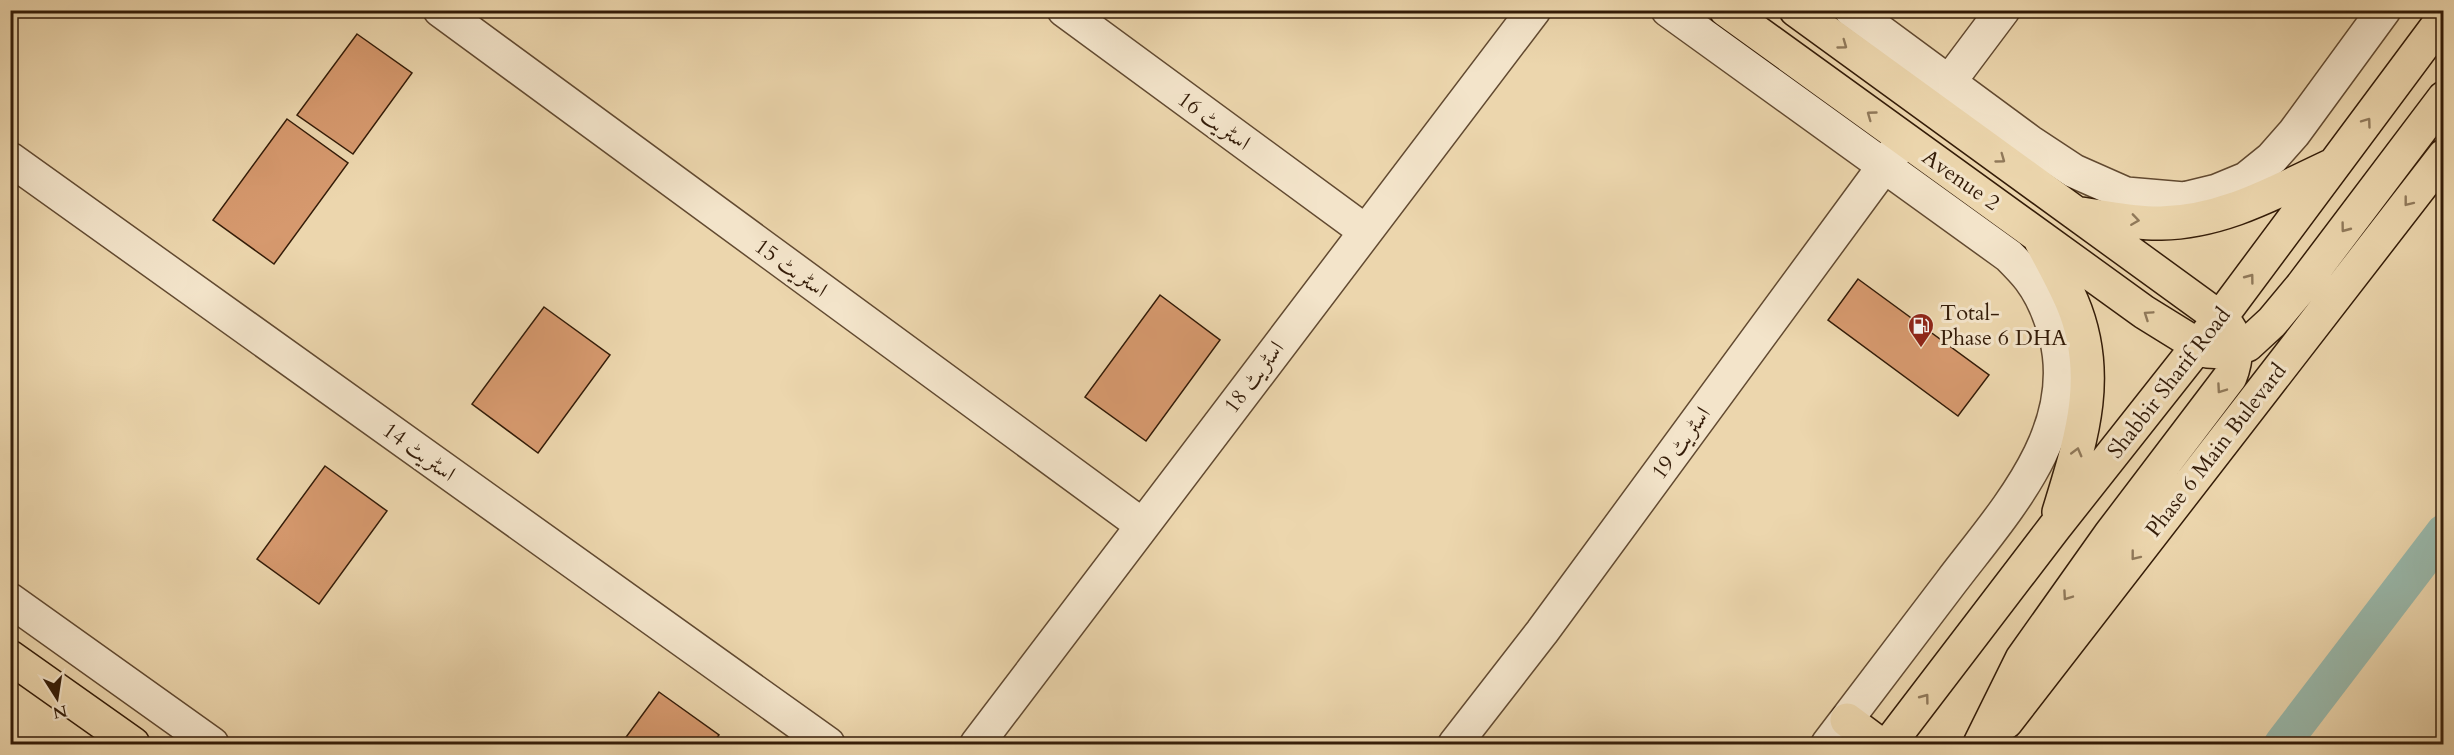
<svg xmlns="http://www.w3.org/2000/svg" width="2454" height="755" viewBox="0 0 2454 755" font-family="Cardo,Amiri,serif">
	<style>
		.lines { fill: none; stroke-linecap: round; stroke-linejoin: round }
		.canal { stroke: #99b9ac; stroke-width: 36 }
		.building { fill: #d6996e; stroke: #341c08; stroke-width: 1.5 }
		.minor-casing { stroke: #624a31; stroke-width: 36 }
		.major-casing { stroke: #341c08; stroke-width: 36 }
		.minor { stroke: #f3e4ca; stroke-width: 33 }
		.major { stroke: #ecd6ad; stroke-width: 33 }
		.oneway { stroke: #90795a }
		.labels { text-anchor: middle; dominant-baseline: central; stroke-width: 6; stroke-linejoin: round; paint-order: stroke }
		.street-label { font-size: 22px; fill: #341c08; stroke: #f3e4ca }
		.poi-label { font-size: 22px; fill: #341c08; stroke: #f3e4ca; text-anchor: start }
	</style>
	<rect width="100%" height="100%" fill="#ecd6ad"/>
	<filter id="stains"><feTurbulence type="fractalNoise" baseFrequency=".00333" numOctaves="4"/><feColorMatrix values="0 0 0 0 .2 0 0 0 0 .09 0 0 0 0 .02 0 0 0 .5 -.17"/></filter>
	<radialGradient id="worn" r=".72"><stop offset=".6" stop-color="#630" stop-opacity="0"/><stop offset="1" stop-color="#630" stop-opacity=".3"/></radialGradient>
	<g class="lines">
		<path class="canal" d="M 2282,744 L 2444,532"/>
	</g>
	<path class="building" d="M 357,34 L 412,73 L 353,154 L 297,115 Z
		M 287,119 L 348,163 L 274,264 L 213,220 Z
		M 1858,279 L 1989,375 L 1958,416 L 1828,320 Z
		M 1160,295 L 1220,340 L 1146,441 L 1085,397 Z
		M 544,307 L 610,355 L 538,453 L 472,404 Z
		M 325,466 L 387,511 L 319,604 L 257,559 Z
		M 659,692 L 719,735 L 712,744 L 621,744 Z"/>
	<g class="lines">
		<defs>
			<path id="minor" d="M 440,10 L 1142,525
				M 1064,10 L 1365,231
				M 1668,10 L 2009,256 C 2016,263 2024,271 2030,279 C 2042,295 2051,317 2056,337 C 2080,432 2004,512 1951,582 C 1910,636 1869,690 1828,744
				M 1851,10 L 2030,142 L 2074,171 L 2126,194 L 2184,199 L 2217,191 L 2246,179 L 2272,158 L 2294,133 L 2384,10
				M 1937,98 L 2003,10
				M 10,159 L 828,744
				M 10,600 L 212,744
				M 977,744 L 1534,10
				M 1455,744 L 1542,632 L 1896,150"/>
			<path id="major" d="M 1726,10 L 2144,312 L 2207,351 L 2224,352 L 2247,345 L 2272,322 L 2302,286 L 2444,98
				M 1796,10 L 2220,318 C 2239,334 2238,356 2230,377 L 2110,535 L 2022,659 L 1980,744
				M 2079,214 C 2105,217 2134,224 2161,223 C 2224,222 2277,191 2333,165
				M 2041,241 C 2052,261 2063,281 2072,302 C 2103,375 2081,440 2059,512
				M 10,657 L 133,744
				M 1847,720 L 1879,744
				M 2006,722 L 2444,156
				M 1889,744 L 2054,528 L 2220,318 L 2444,17"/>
		</defs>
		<use href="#minor" class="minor-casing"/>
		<use href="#major" class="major-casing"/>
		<use href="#minor" class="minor"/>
		<use href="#major" class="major"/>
	</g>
	<defs><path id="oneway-chevron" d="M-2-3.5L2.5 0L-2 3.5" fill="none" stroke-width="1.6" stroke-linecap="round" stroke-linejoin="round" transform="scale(1.5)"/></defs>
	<g class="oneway">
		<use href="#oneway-chevron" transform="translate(1843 45) rotate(36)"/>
		<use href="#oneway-chevron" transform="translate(1871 115) rotate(-144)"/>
		<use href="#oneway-chevron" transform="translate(2367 122) rotate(-54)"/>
		<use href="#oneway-chevron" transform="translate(2001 159) rotate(36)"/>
		<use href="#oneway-chevron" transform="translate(2408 202) rotate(128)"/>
		<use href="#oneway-chevron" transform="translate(2135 220) rotate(8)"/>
		<use href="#oneway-chevron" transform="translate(2345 228) rotate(127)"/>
		<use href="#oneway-chevron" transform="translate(2250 278) rotate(-53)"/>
		<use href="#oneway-chevron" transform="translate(2148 315) rotate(-146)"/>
		<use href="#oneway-chevron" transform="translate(2221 389) rotate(125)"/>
		<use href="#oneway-chevron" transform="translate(2077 452) rotate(-75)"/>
		<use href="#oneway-chevron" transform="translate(2135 556) rotate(128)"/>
		<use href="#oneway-chevron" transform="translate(2067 596) rotate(125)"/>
		<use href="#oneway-chevron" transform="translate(1925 698) rotate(-53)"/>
	</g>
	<defs>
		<symbol id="fuel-pin" viewBox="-11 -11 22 30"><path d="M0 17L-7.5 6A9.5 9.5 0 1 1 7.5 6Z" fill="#8f2418" stroke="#f3e4ca"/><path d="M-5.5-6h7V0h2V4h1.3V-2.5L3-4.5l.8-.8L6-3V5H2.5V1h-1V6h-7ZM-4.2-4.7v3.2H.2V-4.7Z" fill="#fff"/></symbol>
	</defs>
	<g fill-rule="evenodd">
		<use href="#fuel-pin" x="1906" y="311" width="30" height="40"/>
	</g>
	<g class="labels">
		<g class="street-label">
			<text transform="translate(1214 121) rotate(36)">اسٹریٹ 16</text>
			<text transform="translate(1961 180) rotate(35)">Avenue 2</text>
			<text transform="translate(791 268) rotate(36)">اسٹریٹ 15</text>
			<text transform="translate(1254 377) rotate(-53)">اسٹریٹ 18</text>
			<text transform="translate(2169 383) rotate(-52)">Shabbir Sharif Road</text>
			<text transform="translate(1681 443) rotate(-54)">اسٹریٹ 19</text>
			<text transform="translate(2216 450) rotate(-52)">Phase 6 Main Bulevard</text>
			<text transform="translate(419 452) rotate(36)">اسٹریٹ 14</text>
		</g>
		<g class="poi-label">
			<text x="1940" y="313">Total-<tspan x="1940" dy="25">Phase 6 DHA</tspan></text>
		</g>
	</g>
	<rect width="2454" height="755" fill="none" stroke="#ecd6ad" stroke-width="36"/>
	<rect x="12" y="12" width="2430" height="731" fill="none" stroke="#341c08" stroke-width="3"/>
	<rect x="18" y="18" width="2418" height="719" fill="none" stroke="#341c08" stroke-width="1.5"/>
	<g transform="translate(57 698) rotate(168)" stroke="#f3e4ca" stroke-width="4.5" paint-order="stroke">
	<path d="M0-4.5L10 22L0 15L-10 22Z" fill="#341c08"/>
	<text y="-9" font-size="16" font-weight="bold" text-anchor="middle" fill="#341c08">N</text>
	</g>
	<rect width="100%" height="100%" filter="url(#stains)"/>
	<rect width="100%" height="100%" fill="url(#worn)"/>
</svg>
